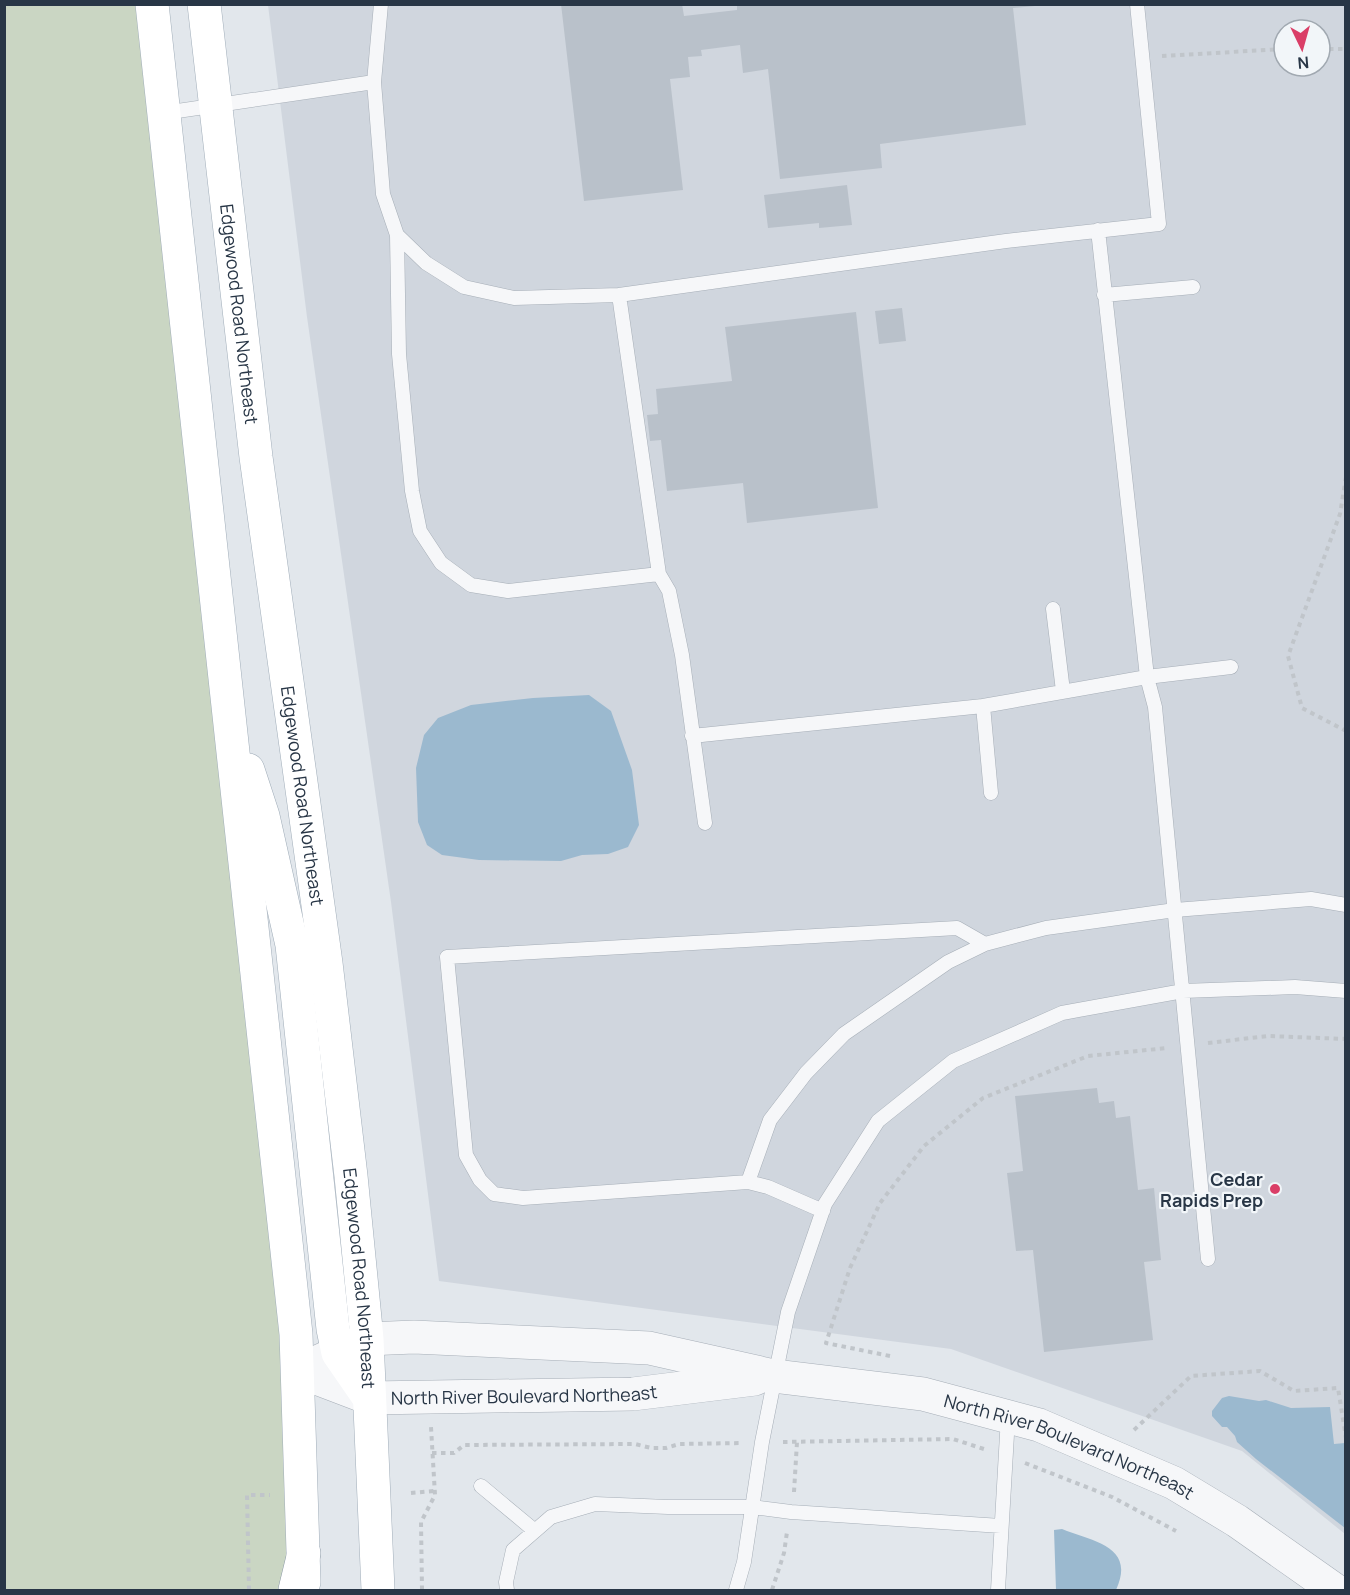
<svg xmlns="http://www.w3.org/2000/svg" width="1350" height="1595" viewBox="0 0 1350 1595" font-family="Manrope,sans-serif">
	<style>
		.built { fill: #d0d6de; fill-rule: evenodd }
		.green { fill: #cad6c3 }
		.water { fill: #9bb9cf }
		.building { fill: #b9c1ca }
		.lines { fill: none; stroke-linecap: round; stroke-linejoin: round }
		.service-casing { stroke: #a6aeb7; stroke-width: 15 }
		.tertiary-casing { stroke: #a6aeb7; stroke-width: 34 }
		.primary-casing { stroke: #a0adb9; stroke-width: 34 }
		.motorway-casing { stroke: #8896a4; stroke-width: 34 }
		.path { stroke: #c0c5ca; stroke-width: 4; stroke-dasharray: 4.5 4.5; stroke-linecap: butt }
		.service { stroke: #f6f7f9; stroke-width: 14 }
		.tertiary { stroke: #f6f7f9; stroke-width: 33 }
		.primary { stroke: #fff; stroke-width: 33 }
		.motorway { stroke: #fff; stroke-width: 33 }
		.poi-dot { fill: #da3e67; stroke: #f2f6f9; stroke-width: 2 }
		.labels { text-anchor: middle; dominant-baseline: central; stroke-width: 4.5; stroke-linejoin: round; paint-order: stroke }
		.street-label { font-size: 18px; fill: #283646; stroke: #f2f6f9 }
		.poi-label { font-size: 18px; font-weight: bold; fill: #283646; stroke: #f2f6f9; text-anchor: end }
	</style>
	<rect width="100%" height="100%" fill="#e2e7ec"/>
	<path class="built" d="M 268,5 L 1345,5 L 1345,1534 L 1242,1451 L 951,1349 L 439,1281 L 391,902 L 307,317 ZM 1284,30 L 1320,30 L 1320,66 L 1284,66 Z"/>
	<path class="green" d="M 5,5 L 152,5 L 260,985 L 295,1590 L 5,1590 Z"/>
	<path class="water" d="M 589,695 L 611,711 L 632,770 L 639,825 L 628,847 L 608,854 L 582,855 L 561,861 L 479,860 L 442,855 L 427,845 L 418,822 L 416,768 L 424,735 L 438,718 L 471,705 L 533,698 Z
		M 1229,1396 L 1259,1401 L 1266,1400 L 1291,1408 L 1330,1407 L 1334,1444 L 1345,1443 L 1345,1528 L 1256,1459 L 1237,1442 L 1235,1436 L 1227,1427 L 1222,1427 L 1212,1416 L 1212,1411 L 1222,1398 Z
		M 1062,1529 C 1094,1542 1136,1546 1116,1590 L 1056,1590 L 1054,1530 Z"/>
	<path class="building" d="M 561,4 L 682,4 L 684,16 L 737,10 L 737,4 L 1035,4 L 1035,6 L 1013,8 L 1026,125 L 880,144 L 882,168 L 780,179 L 768,69 L 743,73 L 740,45 L 701,50 L 702,56 L 688,57 L 690,77 L 670,79 L 683,190 L 584,201 Z
		M 847,185 L 852,225 L 819,228 L 819,223 L 768,228 L 764,195 Z
		M 902,308 L 906,341 L 879,344 L 875,311 Z
		M 856,312 L 878,508 L 747,523 L 743,483 L 667,491 L 661,440 L 650,441 L 647,415 L 658,414 L 656,389 L 732,381 L 725,327 Z
		M 1097,1088 L 1099,1103 L 1114,1101 L 1116,1118 L 1130,1116 L 1138,1190 L 1154,1188 L 1161,1260 L 1144,1262 L 1153,1340 L 1044,1352 L 1033,1250 L 1016,1251 L 1007,1173 L 1023,1171 L 1015,1096 Z"/>
	<g class="lines">
		<defs>
			<path id="service" d="M 381,4 L 374,82 L 383,194 L 397,235 L 426,263 L 464,287 L 514,298 L 619,295 L 1006,241 L 1159,224 L 1137,4
				M 164,113 L 374,82
				M 1098,230 L 1147,677 L 1155,707 L 1208,1259
				M 397,235 L 399,354 L 412,491 L 420,531 L 441,563 L 471,585 L 508,591 L 659,574 L 669,591 L 682,655 L 705,823
				M 619,295 L 659,574
				M 1104,295 L 1193,287
				M 1053,609 L 1063,691
				M 692,736 L 983,706
				M 991,793 L 983,706 L 1147,677 L 1231,667
				M 748,1182 L 770,1120 L 806,1073 L 844,1034 L 948,962 L 985,944 L 1046,928 L 1175,910 L 1311,899 L 1346,905
				M 823,1211 L 768,1187 L 748,1182 L 523,1198 L 494,1194 L 480,1180 L 466,1155 L 447,957 L 957,928 L 985,944
				M 481,1486 L 535,1531
				M 507,1590 L 506,1582 L 513,1550 L 551,1517 L 595,1504 L 668,1507 L 752,1507 L 791,1512 L 1001,1526
				M 736,1590 L 744,1562 L 762,1442 L 788,1312 L 825,1204 L 878,1121 L 953,1061 L 1062,1013 L 1183,991 L 1295,987 L 1346,991
				M 998,1590 L 1008,1417"/>
			<g id="tertiary">
				<path id="s1" d="M 298,1371 L 367,1339 L 414,1337 L 649,1348 L 774,1376 L 923,1394 L 1039,1425 L 1174,1483 L 1237,1521 L 1335,1590"/>
				<path id="s2" d="M 298,1371 L 369,1398 L 633,1394 L 755,1379"/>
			</g>
			<g id="primary">
				<path d="M 152,4 L 296,1334 L 304,1582"/>
				<path id="s3" d="M 204,4 L 256,457 L 326,963 L 351,1176 L 367,1339 L 378,1590"/>
				<path d="M 248,770 L 263,816 L 292,945 L 333,1329 L 338,1353 L 369,1398"/>
			</g>
			<path id="motorway" d="M 295,1590 L 304,1553"/>
		</defs>
		<use href="#service" class="service-casing"/>
		<use href="#tertiary" class="tertiary-casing"/>
		<use href="#primary" class="primary-casing"/>
		<use href="#motorway" class="motorway-casing"/>
		<path class="path" d="M 1320,49 L 1346,49
			M 1162,56 L 1284,49
			M 1346,477 L 1340,514 L 1288,656 L 1302,708 L 1346,731
			M 1208,1043 L 1268,1036 L 1346,1039
			M 890,1356 L 826,1343 L 850,1268 L 880,1203 L 924,1146 L 983,1098 L 1088,1056 L 1167,1048
			M 1134,1430 L 1191,1376 L 1260,1371 L 1294,1391 L 1338,1388 L 1346,1438
			M 783,1442 L 953,1439 L 987,1450
			M 432,1453 L 454,1453 L 464,1445 L 635,1444 L 651,1448 L 666,1448 L 679,1444 L 742,1443
			M 1025,1463 L 1112,1497 L 1176,1531
			M 794,1492 L 797,1442
			M 411,1493 L 434,1491
			M 249,1590 L 247,1495 L 270,1495
			M 422,1590 L 421,1522 L 435,1495 L 431,1427
			M 772,1590 L 784,1553 L 787,1532"/>
		<use href="#service" class="service"/>
		<use href="#tertiary" class="tertiary"/>
		<use href="#primary" class="primary"/>
		<use href="#motorway" class="motorway"/>
	</g>
	<circle class="poi-dot" cx="1275" cy="1189" r="6"/>
	<g class="labels">
		<g class="street-label">
			<text stroke="none"><textPath href="#s3" startOffset="312">Edgewood Road Northeast</textPath></text>
			<text stroke="none"><textPath href="#s3" startOffset="798">Edgewood Road Northeast</textPath></text>
			<text stroke="none"><textPath href="#s3" startOffset="1284">Edgewood Road Northeast</textPath></text>
			<text stroke="none"><textPath href="#s2" startOffset="231">North River Boulevard Northeast</textPath></text>
			<text stroke="none"><textPath href="#s1" startOffset="792">North River Boulevard Northeast</textPath></text>
		</g>
		<g class="poi-label">
			<text x="1263" y="1179">Cedar<tspan x="1263" dy="21">Rapids Prep</tspan></text>
		</g>
	</g>
	<rect width="1350" height="1595" fill="none" stroke="#283646" stroke-width="12"/>
	<g transform="translate(1302 48) rotate(175)"><circle r="28" fill="#f2f6f9" stroke="#a1a9b1" stroke-width="1.5"/>
	<path d="M0-4.5L10 22L0 15L-10 22Z" fill="#da3e67"/>
	<text y="-9" font-size="16" font-weight="bold" text-anchor="middle" fill="#283646">N</text>
	</g>
</svg>
